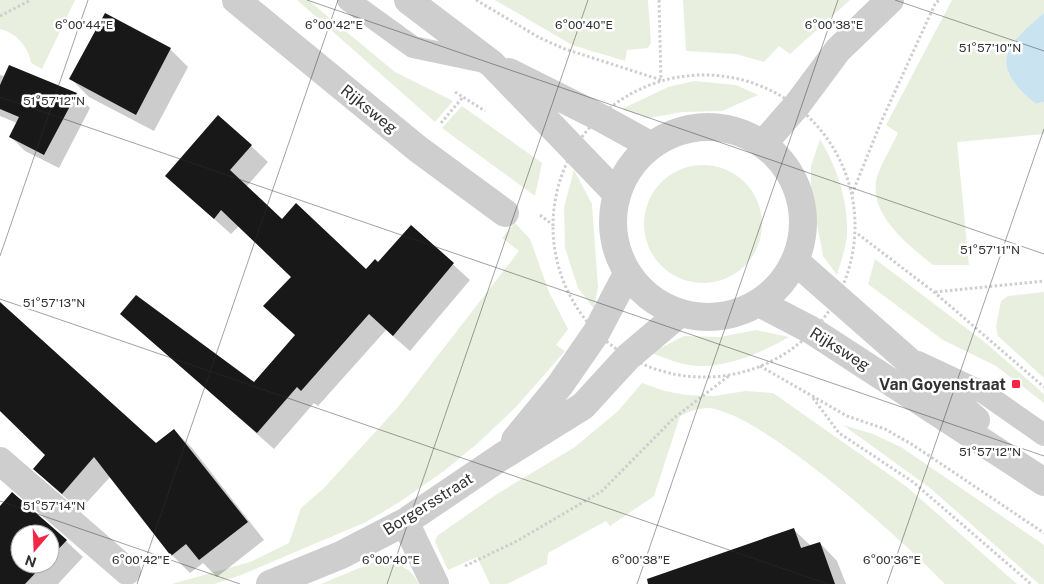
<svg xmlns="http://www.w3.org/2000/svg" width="1044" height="584" viewBox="0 0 1044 584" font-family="'Public Sans',sans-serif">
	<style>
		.green { fill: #e8efde }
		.water { fill: #c9e4f0 }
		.shadow { fill: #0003; fill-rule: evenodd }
		.building { fill: #181818 }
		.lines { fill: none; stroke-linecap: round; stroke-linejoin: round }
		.path { stroke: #cecece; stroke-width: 3; stroke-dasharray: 2.5 2.5; stroke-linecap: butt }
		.service { stroke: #cecece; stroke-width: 22 }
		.minor { stroke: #cecece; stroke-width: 28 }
		.tertiary { stroke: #cecece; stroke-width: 28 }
		.ticks { fill: none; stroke: #313131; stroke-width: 1; stroke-opacity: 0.45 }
		.poi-dot { fill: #f52545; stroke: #fff; stroke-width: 2 }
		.labels { text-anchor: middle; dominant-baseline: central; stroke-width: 5; stroke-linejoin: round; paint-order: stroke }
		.street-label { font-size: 16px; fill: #313131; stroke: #fff }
		.poi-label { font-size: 16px; font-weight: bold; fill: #313131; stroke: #fff; text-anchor: end }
		.ticks-label { font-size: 12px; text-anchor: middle; fill: #313131; stroke: #fff; stroke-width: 5; stroke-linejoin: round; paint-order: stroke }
	</style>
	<rect width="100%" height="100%" fill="#fff"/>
	<path class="green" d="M 0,0 L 75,0 L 42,69 L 31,63 C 29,48 16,32 0,29 Z
		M 297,0 L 308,0 L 395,72 L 453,101 L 435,122 Z
		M 495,0 L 648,0 L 651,43 L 648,48 L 627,50 L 625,61 L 572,45 Z
		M 683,0 L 850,0 L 790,54 L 779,46 L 764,62 L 736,54 L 686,51 Z
		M 952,0 L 1044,0 L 1044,13 L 1033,23 L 1008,73 L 1026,95 L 1036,104 L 1044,102 L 1044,134 L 957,142 L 969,265 L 933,265 C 910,246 871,217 876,182 C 877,171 893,144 898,133 L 886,125 Z
		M 694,81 L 736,85 L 758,95 L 722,111 L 683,112 L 649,118 L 622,109 L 668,87 Z
		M 462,106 L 542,163 L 535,196 L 442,128 Z
		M 820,139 C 837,168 848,199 847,234 C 846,247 841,262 837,275 L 823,256 L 811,192 L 811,166 Z
		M644 224a59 59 0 1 1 118 0a59 59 0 1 1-118 0Z
		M 574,170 L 592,204 L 598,287 L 594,309 L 578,288 L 565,248 L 564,207 Z
		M 515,223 L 530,239 L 549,292 L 568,329 L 556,345 L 565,351 L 516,407 L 478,443 L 444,471 L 398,503 L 366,522 L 241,575 L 214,584 L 172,584 L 250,562 L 289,543 L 301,508 L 324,488 L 398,407 L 519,251 L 502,238 Z
		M 875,259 L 987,344 L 1044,394 L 1044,403 L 996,366 L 943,340 L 868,284 Z
		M 1044,292 L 1044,378 L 998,336 L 996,326 L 1001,301 L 1008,296 Z
		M 756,330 L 789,337 C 759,354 723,370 688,365 C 676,363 663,357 651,353 L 684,336 L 720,337 Z
		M 642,383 L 665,391 L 685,395 L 715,396 L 745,391 L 773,393 L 907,487 L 1017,584 L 945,584 C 906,543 762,413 709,408 C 698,408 690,411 680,416 L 654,496 L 610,526 L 606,521 L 548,553 L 547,564 L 507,584 L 490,584 L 477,557 L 448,570 L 435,542 L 437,536 L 497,494 L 575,447 L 618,411 Z
		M 843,425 L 873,434 L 901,447 L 1044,545 L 1044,584 L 1039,584 L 930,488 Z
		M 381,559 C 397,563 412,568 419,584 L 321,584 Z"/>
	<path class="water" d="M 1044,13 L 1044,102 L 1036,104 C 988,65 1004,47 1044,13 Z"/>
	<path class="shadow" d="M 170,49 L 188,67 L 154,131 L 89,97 L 71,79 Z
		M 0,75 L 76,94 L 90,108 L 59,168 L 25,151 L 10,136 L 17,123 L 0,116 Z
		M 251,146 L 268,162 L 246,187 L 282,221 L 366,271 L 378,264 L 412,227 L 470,280 L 410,351 L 386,330 L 318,406 L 314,403 L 274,449 L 122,314 L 254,384 L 296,336 L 292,277 L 239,226 L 231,234 L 166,176 Z
		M 0,304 L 156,445 L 174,430 L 192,448 L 264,540 L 217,577 L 203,563 L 190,573 L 172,555 L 111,476 L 80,510 L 52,486 L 35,469 L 47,455 L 0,411 Z
		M 0,508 L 66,541 L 83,557 L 58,584 L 0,584 ZM 20,534 L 50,534 L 50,564 L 20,564 Z
		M 793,529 L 811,546 L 820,543 L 837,561 L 846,584 L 711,584 Z"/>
	<path class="building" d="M 105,13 L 171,48 L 136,115 L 69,79 Z
		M 9,65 L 77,93 L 44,155 L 9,137 L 19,117 L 0,109 L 0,85 Z
		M 218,115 L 252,145 L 230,170 L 282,219 L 296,203 L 366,269 L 375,259 L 378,262 L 411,225 L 454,263 L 393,336 L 369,314 L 301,391 L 297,387 L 257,433 L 120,314 L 136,295 L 254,382 L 295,335 L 263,306 L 291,277 L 221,210 L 214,219 L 165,176 Z
		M 0,302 L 156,443 L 174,429 L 248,522 L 199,560 L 186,544 L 171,556 L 94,457 L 62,494 L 33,469 L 45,455 L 0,411 Z
		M 12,492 L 67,540 L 50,558 L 50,534 L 20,534 L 20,564 L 44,564 L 25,584 L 0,584 L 0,506 Z
		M 794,528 L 801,548 L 820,542 L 835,584 L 648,584 L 647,579 Z"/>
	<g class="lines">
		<path class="path" d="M 476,0 L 540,38 L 565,49 L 661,80 L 659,0
			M 0,16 L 31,0
			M553 226a151 151 0 1 1 302 0a151 151 0 1 1-302 0Z
			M 455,92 L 485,111
			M 441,123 L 463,97
			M 852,194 L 881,122 L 935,4 L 939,0
			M 540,215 L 553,225
			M 858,234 L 934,292 L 1044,387
			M 935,292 L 1044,281
			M 760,366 L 847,416 L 885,429 L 913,445 L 1044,533
			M 813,398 L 839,433 L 913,482 L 1031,584
			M 465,566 L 517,541 L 602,491 L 674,418 L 730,375"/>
		<path class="service" d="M 348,0 L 413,47 L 489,63
			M 918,362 L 984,393 L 1044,435"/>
		<path class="minor" d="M 236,0 L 418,149 L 505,213
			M 515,440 L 560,385 L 596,333 L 627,274
			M 0,461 L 127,571
			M 405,522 L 435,584
			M 270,584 L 341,555 L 405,522 L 501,457 L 583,406 L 628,357 L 680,313"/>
		<path class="tertiary" d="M 408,0 L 492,64 L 616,193
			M 509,72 L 601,118 L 650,145
			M613 222a95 95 0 1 1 190 0a95 95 0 1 1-190 0Z
			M 763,144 L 797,105 L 838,50 L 890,0
			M 795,261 L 976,420
			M 759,303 L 811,330 L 1044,482"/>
	</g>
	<path class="ticks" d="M 307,0 L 1044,254M 895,0 L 1044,51M 0,97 L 1044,456M 0,256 L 88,0M 0,299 L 828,584M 0,501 L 240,584M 137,584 L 338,0M 387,584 L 588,0M 637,584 L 838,0M 887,584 L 1044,129"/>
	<rect class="poi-dot" x="1011" y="379" width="10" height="10" rx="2.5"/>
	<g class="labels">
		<g class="street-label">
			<text transform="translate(369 109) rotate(39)">Rijksweg</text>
			<text transform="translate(840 349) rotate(32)">Rijksweg</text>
			<text transform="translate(428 504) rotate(-32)">Borgersstraat</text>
		</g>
		<g class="poi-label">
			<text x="1006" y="384">Van Goyenstraat</text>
		</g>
	</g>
	<g class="ticks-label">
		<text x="334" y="29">6°00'42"E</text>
		<text x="584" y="29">6°00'40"E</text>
		<text x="834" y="29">6°00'38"E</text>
		<text x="84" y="29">6°00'44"E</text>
		<text x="990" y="52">51°57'10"N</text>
		<text x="54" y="105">51°57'12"N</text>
		<text x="990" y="254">51°57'11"N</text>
		<text x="54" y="307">51°57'13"N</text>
		<text x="990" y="456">51°57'12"N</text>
		<text x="54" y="510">51°57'14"N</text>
		<text x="141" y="564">6°00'42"E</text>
		<text x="391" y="564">6°00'40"E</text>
		<text x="641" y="564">6°00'38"E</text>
		<text x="892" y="564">6°00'36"E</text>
	</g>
	<g transform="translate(35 549) rotate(199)"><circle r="24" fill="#ffffff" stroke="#adadad"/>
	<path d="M0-4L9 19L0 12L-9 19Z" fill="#f52545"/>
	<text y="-8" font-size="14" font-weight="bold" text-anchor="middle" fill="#313131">N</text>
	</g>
</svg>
